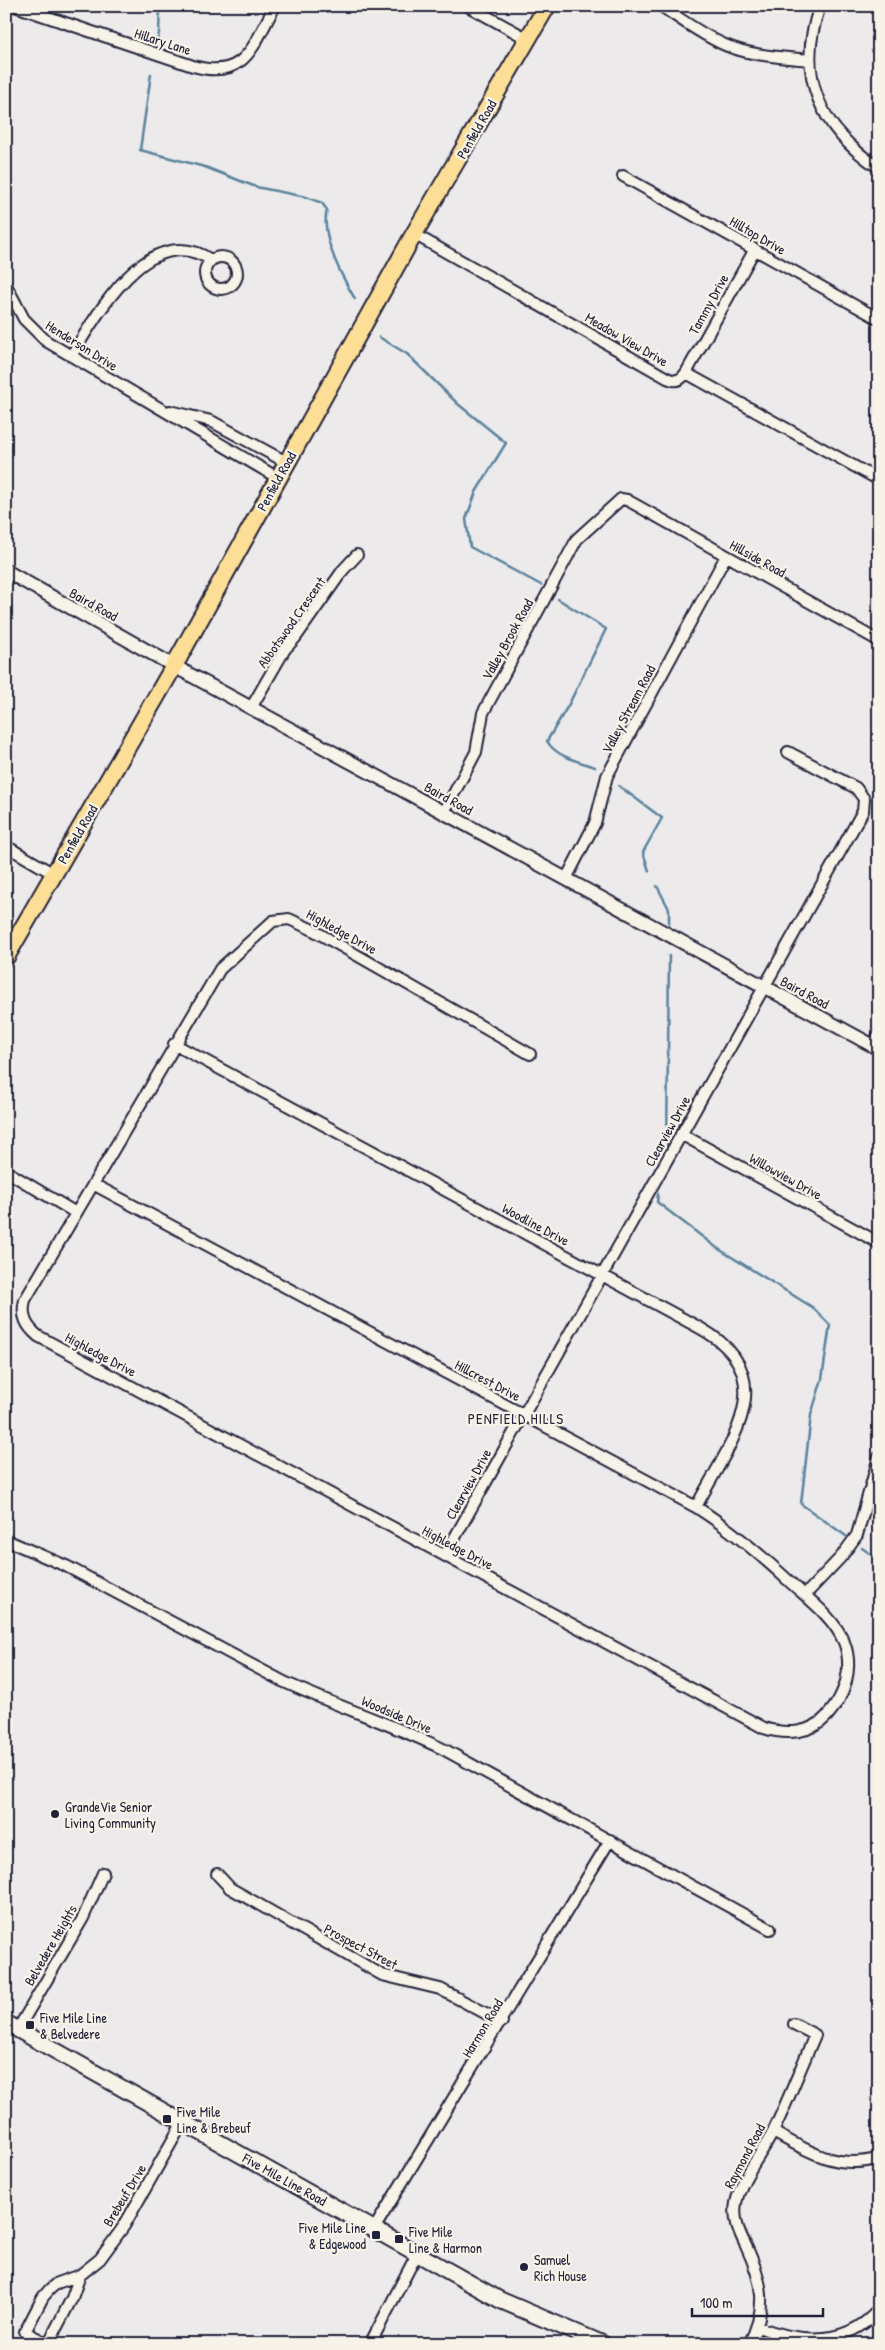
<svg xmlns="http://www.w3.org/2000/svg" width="885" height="2350" viewBox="0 0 885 2350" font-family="'Patrick Hand',sans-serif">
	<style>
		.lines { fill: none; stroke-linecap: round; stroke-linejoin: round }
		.stream { stroke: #5a839d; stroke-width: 2.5 }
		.minor-casing { stroke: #22223b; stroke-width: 14 }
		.tertiary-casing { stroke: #22223b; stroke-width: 16 }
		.secondary-casing { stroke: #22223b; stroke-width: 19 }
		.primary-casing { stroke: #22223b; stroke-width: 20 }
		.minor { stroke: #f7f3e8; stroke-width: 10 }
		.tertiary { stroke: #f7f3e8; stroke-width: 12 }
		.secondary { stroke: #f7f3e8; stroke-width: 15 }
		.primary { stroke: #fdde96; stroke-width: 16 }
		.poi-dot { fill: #22223b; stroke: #f7f3e8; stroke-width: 2 }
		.labels { text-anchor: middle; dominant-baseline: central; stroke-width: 4.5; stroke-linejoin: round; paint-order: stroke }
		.street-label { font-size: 14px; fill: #22223b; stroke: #f7f3e8 }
		.poi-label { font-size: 14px; fill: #22223b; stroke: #f7f3e8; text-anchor: start }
		.neighbourhood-label { font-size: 15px; letter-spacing: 1px; fill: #22223b; stroke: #f7f3e8 }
	</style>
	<rect width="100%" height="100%" fill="#eceaeb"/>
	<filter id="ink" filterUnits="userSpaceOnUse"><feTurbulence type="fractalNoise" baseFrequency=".02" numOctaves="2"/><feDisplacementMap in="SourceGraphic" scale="10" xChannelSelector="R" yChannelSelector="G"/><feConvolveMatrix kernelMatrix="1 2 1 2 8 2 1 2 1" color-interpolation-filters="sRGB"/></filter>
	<g filter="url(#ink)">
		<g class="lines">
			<path class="stream" d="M 157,41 L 159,33 L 160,6
				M 151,74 L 140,150 L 205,167 L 256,187 L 306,197 L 322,203 L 327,210 C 320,236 342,277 355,299
				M 379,337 L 407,354 L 458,404 L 506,443 L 476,492 L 466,519 L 470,547 L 541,585
				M 558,599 L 606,629 L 569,704 L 547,741 C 556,757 578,761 595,767
				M 619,786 L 662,818 L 643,852 L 649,871
				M 657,886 L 669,909 L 669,925
				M 667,1148 L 669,956
				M 658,1194 L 657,1202 L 717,1248 L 812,1307 L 830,1325 L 822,1379 L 811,1415 L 801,1504 L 846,1536
				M 862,1548 L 879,1560
				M 879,2066 L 879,2133"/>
			<defs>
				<path id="minor" d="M 15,6 L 193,66 C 246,81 253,45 275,6
					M 468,6 L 528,39
					M 661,6 C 682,20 702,35 725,45 C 751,56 781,57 809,60
					M 820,6 C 795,75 820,129 879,168
					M 623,176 L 879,319
					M 414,234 L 667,378 C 676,382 680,381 686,373 L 755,249
					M205 273a16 16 0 1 1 32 0a16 16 0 1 1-32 0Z
					M 6,285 L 24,319 L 46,341 L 278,478
					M 71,356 C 99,312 149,220 211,260
					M 686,373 L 879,480
					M 170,411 L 211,421 L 286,462
					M 251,708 L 285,649 L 296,637 L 343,570 L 357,555
					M 444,812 L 476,752 L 483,713 L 577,539 L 621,499 L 627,500 L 879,641
					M 6,846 L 54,874
					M 566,879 L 595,823 L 607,776 L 726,556
					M 174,1044 L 700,1328 C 786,1376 729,1444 696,1507
					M 872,1046 L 879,1034
					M 681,1134 L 879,1243
					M 6,1171 L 76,1213
					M 93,1184 L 696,1507 C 731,1529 761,1555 791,1583 C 810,1600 834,1618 844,1642 C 854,1668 845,1696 827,1716 C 811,1734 786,1735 764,1728 L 38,1336 C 26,1326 21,1316 25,1300 L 220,969 L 273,921 L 289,919 L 311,929 L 530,1054
					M 6,1540 L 66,1566 L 282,1681 C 336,1706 392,1724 445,1750 L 770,1929
					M 445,1555 L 863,811 L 864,799 L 856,788 L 788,752
					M 805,1595 L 841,1557 L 857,1535 L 879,1457
					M 217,1874 L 230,1888 L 382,1975 L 440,1989 L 502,2022
					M 18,2029 L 83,1918 L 103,1873
					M 773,2132 C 807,2151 838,2171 879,2158
					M 374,2229 L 610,1840
					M 758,2327 C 801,2343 847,2347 879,2309
					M 48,2344 L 25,2332 L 43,2297 L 50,2289 L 57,2283 L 80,2275 L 100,2259 L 124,2226 L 183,2122
					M 48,2344 L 72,2298 L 80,2275
					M 370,2344 L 417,2254
					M 749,2344 C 768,2308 763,2282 746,2246 C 739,2232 733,2219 736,2203 C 741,2178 761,2155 773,2132 C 788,2101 801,2067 815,2035 L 794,2024"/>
				<path id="tertiary" d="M 6,571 L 174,666 L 879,1049"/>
				<path id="secondary" d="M 6,2023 L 500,2300 L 603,2344"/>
				<path id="primary" d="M 6,957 L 174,666 L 414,234 L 547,6"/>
			</defs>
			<use href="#minor" class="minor-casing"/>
			<use href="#tertiary" class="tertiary-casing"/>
			<use href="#secondary" class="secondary-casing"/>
			<use href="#primary" class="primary-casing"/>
			<use href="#minor" class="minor"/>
			<use href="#tertiary" class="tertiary"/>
			<use href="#secondary" class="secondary"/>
			<use href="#primary" class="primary"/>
		</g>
	</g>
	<g class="poi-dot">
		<circle cx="55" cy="1814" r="5"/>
		<rect x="25" y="2020" width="10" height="10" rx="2.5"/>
		<rect x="162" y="2114" width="10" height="10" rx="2.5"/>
		<rect x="371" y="2230" width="10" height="10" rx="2.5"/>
		<rect x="394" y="2234" width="10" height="10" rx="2.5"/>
		<circle cx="524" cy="2267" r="5"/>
	</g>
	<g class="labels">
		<g class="street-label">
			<text transform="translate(163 41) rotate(18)">Hillary Lane</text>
			<text transform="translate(476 129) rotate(-60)">Penfield Road</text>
			<text transform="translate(758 235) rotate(30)">Hilltop Drive</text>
			<text transform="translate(708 304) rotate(-61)">Tammy Drive</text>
			<text transform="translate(627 339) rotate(30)">Meadow View Drive</text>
			<text transform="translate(82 345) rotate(32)">Henderson Drive</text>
			<text transform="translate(276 481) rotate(-61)">Penfield Road</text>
			<text transform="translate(758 558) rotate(29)">Hillside Road</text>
			<text transform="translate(94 604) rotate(29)">Baird Road</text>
			<text transform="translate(291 622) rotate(-55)">Abbotswood Crescent</text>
			<text transform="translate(507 639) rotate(-61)">Valley Brook Road</text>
			<text transform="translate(628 709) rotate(-62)">Valley Stream Road</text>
			<text transform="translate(449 798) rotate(29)">Baird Road</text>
			<text transform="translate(77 834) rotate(-60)">Penfield Road</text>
			<text transform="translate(342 931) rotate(29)">Highledge Drive</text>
			<text transform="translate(805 992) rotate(28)">Baird Road</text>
			<text transform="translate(667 1131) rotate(-61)">Clearview Drive</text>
			<text transform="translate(786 1176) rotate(29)">Willowview Drive</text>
			<text transform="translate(536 1224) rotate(28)">Woodline Drive</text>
			<text transform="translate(101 1354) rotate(28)">Highledge Drive</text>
			<text transform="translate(488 1380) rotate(28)">Hillcrest Drive</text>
			<text transform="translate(468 1484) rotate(-61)">Clearview Drive</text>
			<text transform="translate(458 1547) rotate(28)">Highledge Drive</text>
			<text transform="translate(397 1714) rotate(23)">Woodside Drive</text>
			<text transform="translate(50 1945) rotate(-60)">Belvedere Heights</text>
			<text transform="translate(361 1946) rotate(28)">Prospect Street</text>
			<text transform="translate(482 2028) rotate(-59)">Harmon Road</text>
			<text transform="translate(744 2156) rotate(-62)">Raymond Road</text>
			<text transform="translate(285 2179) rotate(29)">Five Mile Line Road</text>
			<text transform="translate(124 2195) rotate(-59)">Brebeuf Drive</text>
		</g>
		<g class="poi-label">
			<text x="65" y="1806">GrandeVie Senior<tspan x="65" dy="16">Living Community</tspan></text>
			<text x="40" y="2017">Five Mile Line<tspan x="40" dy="16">&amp; Belvedere</tspan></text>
			<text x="177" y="2111">Five Mile<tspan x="177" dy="16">Line &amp; Brebeuf</tspan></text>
			<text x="366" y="2227" text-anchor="end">Five Mile Line<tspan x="366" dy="16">&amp; Edgewood</tspan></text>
			<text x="409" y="2231">Five Mile<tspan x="409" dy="16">Line &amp; Harmon</tspan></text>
			<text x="534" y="2259">Samuel<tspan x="534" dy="16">Rich House</tspan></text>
		</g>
		<g class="neighbourhood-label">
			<text x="516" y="1418">PENFIELD HILLS</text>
		</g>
	</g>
	<rect width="885" height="2350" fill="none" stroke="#f7f3e8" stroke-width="25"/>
	<rect x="12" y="12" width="860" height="2325" fill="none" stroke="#22223b" stroke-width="2" filter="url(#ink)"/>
	<path d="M692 2308v8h131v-8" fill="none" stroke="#22223b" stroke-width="2.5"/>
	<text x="700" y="2308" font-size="15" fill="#22223b" stroke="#f7f3e8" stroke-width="4" paint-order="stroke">100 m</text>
</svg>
